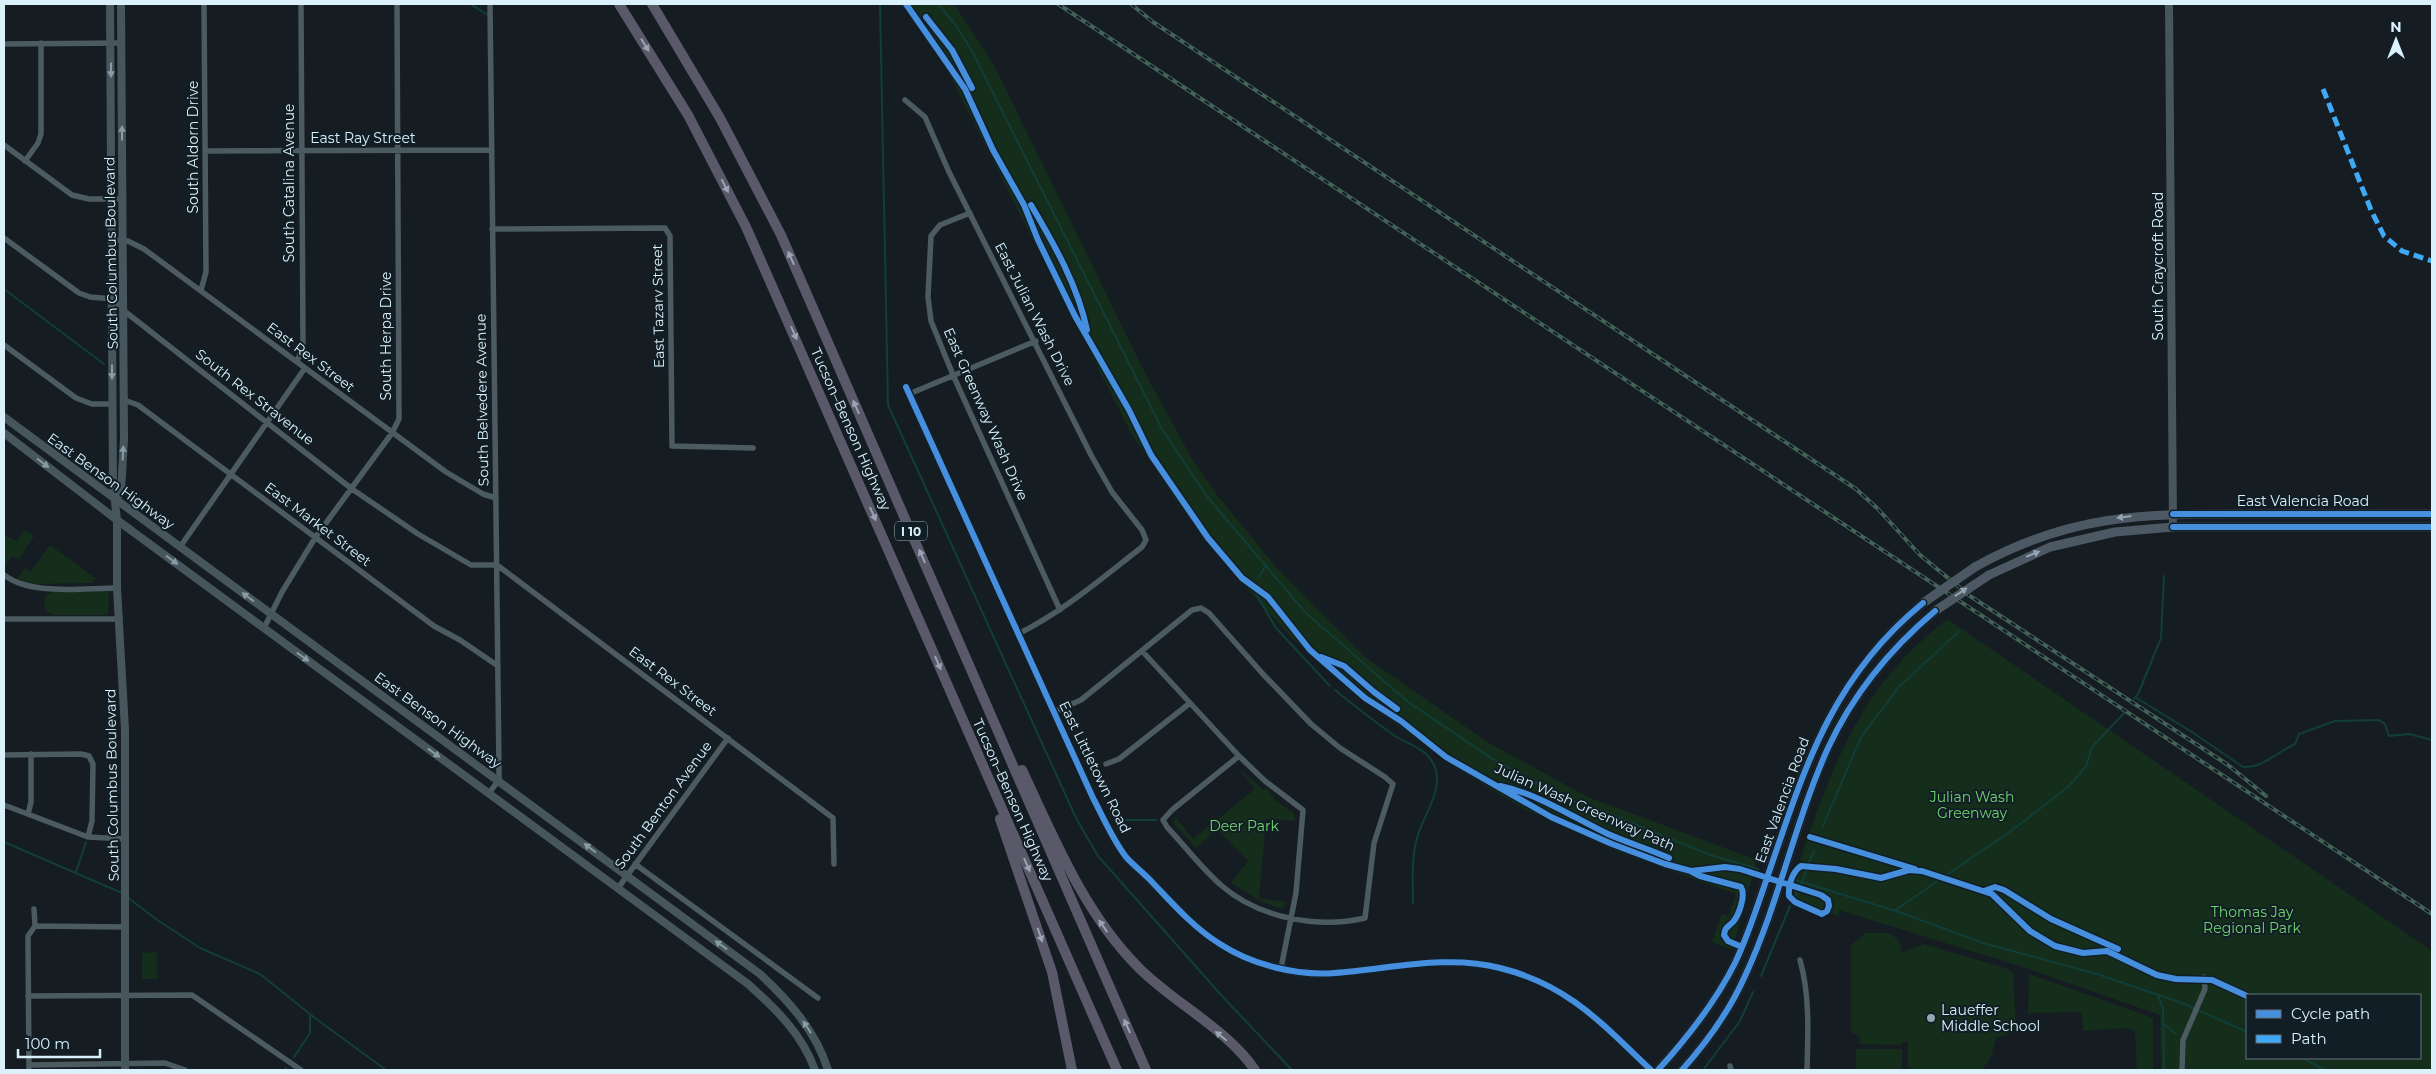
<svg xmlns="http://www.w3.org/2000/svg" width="2436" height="1074" viewBox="0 0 2436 1074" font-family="Montserrat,sans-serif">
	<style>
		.green { fill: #152d1b; fill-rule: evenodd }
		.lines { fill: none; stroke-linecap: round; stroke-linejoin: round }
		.stream { stroke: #113e37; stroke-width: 2 }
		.street { stroke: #4c5b61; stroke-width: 5.5 }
		.secondary { stroke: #47565d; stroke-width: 8 }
		.primary { stroke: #4d5865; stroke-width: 9 }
		.highway { stroke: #5a596a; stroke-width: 10 }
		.rail-casing { stroke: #446357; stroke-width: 4 }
		.rail { stroke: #121e26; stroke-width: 2; stroke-dasharray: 5.5; stroke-linecap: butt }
		.primary-bridge { stroke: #4d5865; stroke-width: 9 }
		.quiet { stroke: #3fa9f5; stroke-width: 5; stroke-dasharray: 10 5; stroke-linecap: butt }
		.cycleway-casing { stroke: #121e26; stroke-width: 9 }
		.cycleway { stroke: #468fdf; stroke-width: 6 }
		.oneway { fill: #9aa5b3 }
		.oneway2 { fill: #899ca5 }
		.oneway3 { fill: #94a4b0 }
		.poi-dot { fill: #95a7b0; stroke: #121e26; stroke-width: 2 }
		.labels { text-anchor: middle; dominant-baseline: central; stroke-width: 4; stroke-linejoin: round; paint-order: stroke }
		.shield { fill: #121e26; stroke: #9eb2bc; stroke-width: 1 }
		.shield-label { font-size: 12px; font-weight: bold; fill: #daf1fc }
		.street-label { font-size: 14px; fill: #daf1fc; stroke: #121e26 }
		.park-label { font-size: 14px; fill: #71d56c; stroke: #121e26 }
		.poi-label { font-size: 14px; fill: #daf1fc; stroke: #121e26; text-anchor: start }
	</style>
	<rect width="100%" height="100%" fill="#161d22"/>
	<path class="green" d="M 900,4 L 954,4 L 993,63 L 1145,373 L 1192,459 L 1218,496 L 1276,567 L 1365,657 L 1489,743 L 1588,797 L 1757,860 L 1732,950 L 1712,942 L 1722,914 L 1729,916 L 1736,894 L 1613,850 L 1526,810 L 1454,767 L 1343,685 L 1292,638 L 1225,564 L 1179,505 L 1131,433 L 948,72 L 911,16 Z
		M 25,530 L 34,536 L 19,560 L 13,556 L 4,567 L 4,534 L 16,541 Z
		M 50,545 L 95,578 L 93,583 L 32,584 L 17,579 L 25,568 L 31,571 Z
		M 109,591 L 108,615 L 53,615 L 45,610 L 44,598 L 52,592 Z
		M 1947,619 L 2432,951 L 2432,1070 L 2161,1070 L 2160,1015 L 2023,967 L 1839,910 L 1839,916 L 1786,900 C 1817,814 1840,725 1905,657 C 1918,643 1933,631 1947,619 ZM 2247,995 L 2420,995 L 2420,1058 L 2247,1058 Z
		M 1238,768 L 1264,790 L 1267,788 L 1276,801 L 1294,813 L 1295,821 L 1266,819 L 1259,898 L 1286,902 L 1282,909 L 1262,902 L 1231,883 L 1248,861 L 1217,829 L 1196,848 L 1174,824 L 1175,816 L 1193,839 L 1255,789 Z
		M 1865,933 L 1889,933 L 1899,940 L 1902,953 L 1924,944 L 2008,969 L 2013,973 L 2016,1030 L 2007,1035 L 1996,1038 L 1991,1057 L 1982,1070 L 1912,1070 L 1908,1067 L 1908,1041 L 1901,1042 L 1901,1045 L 1860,1044 L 1860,1036 L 1853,1033 L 1851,1029 L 1851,945 Z
		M 157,952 L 157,979 L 142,979 L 142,953 Z
		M 2029,974 L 2153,1018 L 2153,1070 L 2137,1070 L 2135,1032 L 2127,1028 L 2083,1031 L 2082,1012 L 2028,1013 Z
		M 1856,1049 L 1902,1049 L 1902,1070 L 1856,1070 Z"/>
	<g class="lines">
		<path class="stream" d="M 470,4 L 488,15
			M 880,4 L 888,405 L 1076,818 L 1098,856 L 1222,996 L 1292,1070
			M 938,4 L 955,24 L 972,51 L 1163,431 L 1209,499 L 1305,612 L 1408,702 L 1493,759 L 1565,799 L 1595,808 L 1710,855 L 1758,869
			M 4,289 L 104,364
			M 1259,577 L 1266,565
			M 1256,594 L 1276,628 L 1330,686
			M 1335,690 C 1353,705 1373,720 1392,734 C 1403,742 1419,746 1428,756 C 1451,782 1424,812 1417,838 C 1411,859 1413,881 1413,903
			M 2135,697 L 2192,732 L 2243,767 C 2263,768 2277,752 2295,744 L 2299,734 L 2335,721 L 2379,720 L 2385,724 L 2389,736 L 2409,734 L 2432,740
			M 2134,699 L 2139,692 L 2161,638 L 2164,576
			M 1126,820 L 1156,820
			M 1823,826 L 1861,737 L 1898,688 L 1958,632
			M 4,842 L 122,893
			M 1808,863 L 1814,852
			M 76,872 L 86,842
			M 1795,880 L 1896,911 L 1983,943 L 2097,974 L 2182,1003 L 2247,1032
			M 127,897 L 156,919 L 200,948 L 260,974 L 315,1018 L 386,1070
			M 1795,897 L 1807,870
			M 1894,911 L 2011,831 L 2068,787 L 2086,766 L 2092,747 L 2125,712
			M 1761,976 L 1790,906
			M 2158,996 L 2163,1008 L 2164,1070
			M 2164,1024 L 2176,1034
			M 294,1057 L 310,1033 L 310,1015
			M 2302,1058 L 2325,1070
			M 285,1070 L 286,1068
			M 1703,1070 L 1740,1021 L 1753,992"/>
		<path class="street" d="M 4,44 L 122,43
			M 905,100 L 925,117 L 949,172 L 1091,455 L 1112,492 L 1142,530 L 1146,540 L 1142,547 C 1102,578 1064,611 1018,634
			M 4,145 L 72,195 L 89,199 L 123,199
			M 205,151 L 491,150
			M 25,161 L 38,143 L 41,134 L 41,43
			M 970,213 L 940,225 L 931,236 L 928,297 L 931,321 L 953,375 L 1060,610
			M 492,229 L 665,228 L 670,236 L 672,446 L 753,448
			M 4,238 L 79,293 L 90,297 L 114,299 L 123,310 L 352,489 L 418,534 L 471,565 L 497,565 L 833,818 L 834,864
			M 112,240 L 128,241 L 144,249 L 446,472 L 483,494 L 496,498
			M 201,290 L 206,272 L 204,4
			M 4,345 L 76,398 L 92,404 L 113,404
			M 297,362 L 303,344 L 301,4
			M 909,394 L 1036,341
			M 124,400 L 138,405 L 434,626 L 460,640 L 498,666
			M 180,547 L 305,368
			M 4,575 C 32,596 82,588 117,588
			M 4,619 L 120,619
			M 264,628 L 282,592 L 315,538 L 392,433 L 399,419 L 397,4
			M 1143,652 L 1239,756 L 1265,781 L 1303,810 L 1296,893 L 1281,968
			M 1054,712 L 1081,700 L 1192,610 L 1201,608 L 1209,613 L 1262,673 L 1311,724 L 1340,748 L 1385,777 L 1393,784 L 1374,843 L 1365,918 C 1318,929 1259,918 1222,886 C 1202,869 1185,846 1167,827 L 1163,820 L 1172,810 L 1239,756
			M 4,755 L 81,754 L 89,756
			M 1106,764 L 1119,759 L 1190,703
			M 489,793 L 499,780 L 499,769 L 490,4
			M 4,805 L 88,837 L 126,839
			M 28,814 L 31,802 L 31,754
			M 88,837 L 92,821 L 93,764 L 89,756
			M 635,864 L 818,998
			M 618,888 L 728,738
			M 35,926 L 126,927
			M 1800,960 C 1810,995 1808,1034 1807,1070
			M 28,996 L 192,995 L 301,1070
			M 29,1065 L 165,1063 L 185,1070
			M 1730,1066 L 1731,1070
			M 29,1070 L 28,936 L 35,926 L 34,909
			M 2182,1070 L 2183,1040 L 2205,989 L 2204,977"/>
		<path class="secondary" d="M 110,4 L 113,485 L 117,520 L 117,588 L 125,730 L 125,1070
			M 2169,4 L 2173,527
			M 906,387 L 1093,798 C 1103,817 1113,840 1126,857 C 1134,866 1145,874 1153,883 C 1174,905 1194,928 1220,944 C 1252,965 1297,976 1335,973 C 1390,969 1447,954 1500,968 C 1569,985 1602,1024 1651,1070
			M 4,417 L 760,974 C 789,1001 816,1031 828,1070
			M 4,433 L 117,520 L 748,984 C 776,1009 802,1034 815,1070
			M 116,500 L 121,491 L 124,439 L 121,4"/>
		<path class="primary" d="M 1975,567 C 2075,511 2151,514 2261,514 C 2318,514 2375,514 2432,514
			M 1989,575 L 2050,547 L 2115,532 L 2173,527 L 2432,527
			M 1658,1070 C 1688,1037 1715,1003 1735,963 C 1748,936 1757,907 1767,878 C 1804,770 1830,679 1923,603
			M 1682,1070 C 1707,1042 1730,1010 1745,976 C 1779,903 1795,821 1828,748 C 1853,694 1890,649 1935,611"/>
		<path class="highway" d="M 619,4 L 688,115 L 746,227 L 1117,1070
			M 652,4 L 720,118 L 781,235 L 1146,1070
			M 1022,770 C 1055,840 1084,913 1139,968 C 1175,1004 1226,1028 1255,1070
			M 1000,819 L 1052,972 L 1072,1070"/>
		<defs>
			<path id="rail" d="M 1058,4 L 2432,914
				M 1131,4 L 1153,22 L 1856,489 L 1877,508 L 1920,555 L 1970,596 L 2228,765 L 2266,796"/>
		</defs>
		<use href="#rail" class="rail-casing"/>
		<use href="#rail" class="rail"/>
		<path class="primary-bridge" d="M 1923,603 L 1975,567
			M 1935,611 L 1989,575"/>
		<path class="quiet" d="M 2323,89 L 2371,210 L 2384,236 L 2402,251 L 2432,261"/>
		<defs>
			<path id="cycleway" d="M 906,4 L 965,89 L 993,150 L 1024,205 L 1038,240 L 1075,316 L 1129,410 L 1151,455 L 1208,538 L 1242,578 L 1268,597 L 1310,650 L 1365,698 L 1401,721 L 1446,757 L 1551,817 L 1612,844 L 1665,864 L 1691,871 L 1725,867 L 1740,869 L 1821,895 L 1828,900 L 1829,906 L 1827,911 L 1822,914 L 1795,902 L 1789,896 C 1788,886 1792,872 1801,866 L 1836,869 L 1881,878 L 1909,870 L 1922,871 L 1992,894 L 2030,931 L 2055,946 L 2083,953 L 2107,951 L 2157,975 L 2176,979 L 2212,980 L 2247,996
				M 926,17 L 952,50 L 972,88
				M 1031,205 C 1054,244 1078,286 1087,330
				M 906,387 L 1093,798 C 1103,817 1113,840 1126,857 C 1134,866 1145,874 1153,883 C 1174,905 1194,928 1220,944 C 1252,965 1297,976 1335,973 C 1390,969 1447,954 1500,968 C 1569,985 1602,1024 1651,1070
				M 2173,514 L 2432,514
				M 2173,527 L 2432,527
				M 1321,657 L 1344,666 L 1374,692 L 1397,709
				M 1500,786 C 1539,794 1572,817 1608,834 C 1628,843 1649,849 1669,858
				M 1810,837 L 1915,869
				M 1692,872 L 1700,876 L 1741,887 C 1746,895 1739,915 1733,922 C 1728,927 1725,927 1724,935 L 1728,941 L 1742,947
				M 1984,891 L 1995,887 L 2004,890 L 2051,919 L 2118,949
				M 1658,1070 C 1688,1037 1715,1003 1735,963 C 1748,936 1757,907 1767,878 C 1804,770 1830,679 1923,603
				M 1682,1070 C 1707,1042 1730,1010 1745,976 C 1779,903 1795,821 1828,748 C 1853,694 1890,649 1935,611"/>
		</defs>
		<use href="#cycleway" class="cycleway-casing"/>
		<use href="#cycleway" class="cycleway"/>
	</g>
	<defs><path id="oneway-solid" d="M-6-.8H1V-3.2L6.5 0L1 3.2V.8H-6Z" transform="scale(1.25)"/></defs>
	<g class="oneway">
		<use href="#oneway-solid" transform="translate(645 45) rotate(58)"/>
		<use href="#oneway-solid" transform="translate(725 186) rotate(63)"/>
		<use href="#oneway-solid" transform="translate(791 258) rotate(-114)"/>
		<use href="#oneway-solid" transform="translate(794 333) rotate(66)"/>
		<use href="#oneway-solid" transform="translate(856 407) rotate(-114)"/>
		<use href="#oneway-solid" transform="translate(873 514) rotate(66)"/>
		<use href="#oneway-solid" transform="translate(922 556) rotate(-114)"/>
		<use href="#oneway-solid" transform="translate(938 663) rotate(66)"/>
		<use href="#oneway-solid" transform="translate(1027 865) rotate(66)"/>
		<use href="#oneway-solid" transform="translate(1103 926) rotate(-125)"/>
		<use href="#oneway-solid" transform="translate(1040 935) rotate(71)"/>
		<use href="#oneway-solid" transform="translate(1127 1026) rotate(-114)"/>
		<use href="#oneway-solid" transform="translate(1221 1036) rotate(-141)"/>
	</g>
	<g class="oneway2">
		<use href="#oneway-solid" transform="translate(111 70) rotate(90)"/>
		<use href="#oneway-solid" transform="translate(122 133) rotate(-90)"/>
		<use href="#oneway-solid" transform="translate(112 372) rotate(90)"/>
		<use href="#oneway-solid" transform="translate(123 453) rotate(-87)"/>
		<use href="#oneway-solid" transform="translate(43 463) rotate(37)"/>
		<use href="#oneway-solid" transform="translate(172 560) rotate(36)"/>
		<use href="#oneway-solid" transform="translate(248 597) rotate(-144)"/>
		<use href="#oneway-solid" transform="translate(303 657) rotate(36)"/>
		<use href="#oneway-solid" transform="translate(434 753) rotate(36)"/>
		<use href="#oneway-solid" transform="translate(590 848) rotate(-143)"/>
		<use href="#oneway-solid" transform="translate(721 945) rotate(-144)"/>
		<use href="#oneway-solid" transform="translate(807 1027) rotate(-123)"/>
	</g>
	<g class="oneway3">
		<use href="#oneway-solid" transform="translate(2124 517) rotate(173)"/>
		<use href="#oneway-solid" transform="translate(2033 554) rotate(-22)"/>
		<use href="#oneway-solid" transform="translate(1961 592) rotate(-34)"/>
	</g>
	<circle class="poi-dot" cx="1931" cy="1018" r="5"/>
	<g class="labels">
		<rect class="shield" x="895" y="521.5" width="32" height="19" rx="4"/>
		<g class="shield-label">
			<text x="911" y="531">I 10</text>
		</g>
		<g class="street-label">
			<text x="363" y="138">East Ray Street</text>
			<text transform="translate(193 147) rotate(-90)">South Aldorn Drive</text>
			<text transform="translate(289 183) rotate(-90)">South Catalina Avenue</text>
			<text transform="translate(111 253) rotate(-91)">South Columbus Boulevard</text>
			<text transform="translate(2158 266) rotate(-90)">South Craycroft Road</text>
			<text transform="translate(658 306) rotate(-91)">East Tazarv Street</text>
			<text transform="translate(1035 314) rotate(63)">East Julian Wash Drive</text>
			<text transform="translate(386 336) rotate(-90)">South Herpa Drive</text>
			<text transform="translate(311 357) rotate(37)">East Rex Street</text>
			<text transform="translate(255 397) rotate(38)">South Rex Stravenue</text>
			<text transform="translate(482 400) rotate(-91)">South Belvedere Avenue</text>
			<text transform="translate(986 414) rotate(66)">East Greenway Wash Drive</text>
			<text transform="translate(851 429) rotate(66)">Tucson–Benson Highway</text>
			<text transform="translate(111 481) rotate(36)">East Benson Highway</text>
			<text x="2303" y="501">East Valencia Road</text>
			<text transform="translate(318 524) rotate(37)">East Market Street</text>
			<text transform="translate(673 681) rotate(37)">East Rex Street</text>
			<text transform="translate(438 720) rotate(36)">East Benson Highway</text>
			<text transform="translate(1095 767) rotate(64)">East Littletown Road</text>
			<text transform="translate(112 785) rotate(-91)">South Columbus Boulevard</text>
			<text transform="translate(1013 800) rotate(66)">Tucson–Benson Highway</text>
			<text transform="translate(1782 800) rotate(-70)">East Valencia Road</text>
			<text transform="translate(663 805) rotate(-54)">South Benton Avenue</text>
			<text transform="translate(1585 807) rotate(24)">Julian Wash Greenway Path</text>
		</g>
		<g class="park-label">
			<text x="1972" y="797">Julian Wash<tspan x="1972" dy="16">Greenway</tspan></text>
			<text x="1244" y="826">Deer Park</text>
			<text x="2252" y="912">Thomas Jay<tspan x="2252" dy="16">Regional Park</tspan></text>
		</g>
		<g class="poi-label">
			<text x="1941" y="1010">Laueffer<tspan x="1941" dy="16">Middle School</tspan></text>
		</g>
	</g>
	<rect width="2436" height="1074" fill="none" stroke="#daf1fc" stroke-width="10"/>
	<rect x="2246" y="994" width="175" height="65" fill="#121e26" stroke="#62727c"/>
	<rect x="2256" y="1010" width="25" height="8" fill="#468fdf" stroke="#62727c"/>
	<text x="2291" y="1019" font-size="15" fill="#daf1fc">Cycle path</text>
	<rect x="2256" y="1035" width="25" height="8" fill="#3fa9f5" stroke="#62727c"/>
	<text x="2291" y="1044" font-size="15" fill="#daf1fc">Path</text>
	<g transform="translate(2396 40)" stroke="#121e26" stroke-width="4" paint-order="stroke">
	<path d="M0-4L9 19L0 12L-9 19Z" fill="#daf1fc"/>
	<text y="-8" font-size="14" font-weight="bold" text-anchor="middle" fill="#daf1fc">N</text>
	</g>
	<path d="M18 1049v8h82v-8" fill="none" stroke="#daf1fc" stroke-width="2.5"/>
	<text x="25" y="1049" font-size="15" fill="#daf1fc" stroke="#121e26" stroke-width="4" paint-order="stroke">100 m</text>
</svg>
